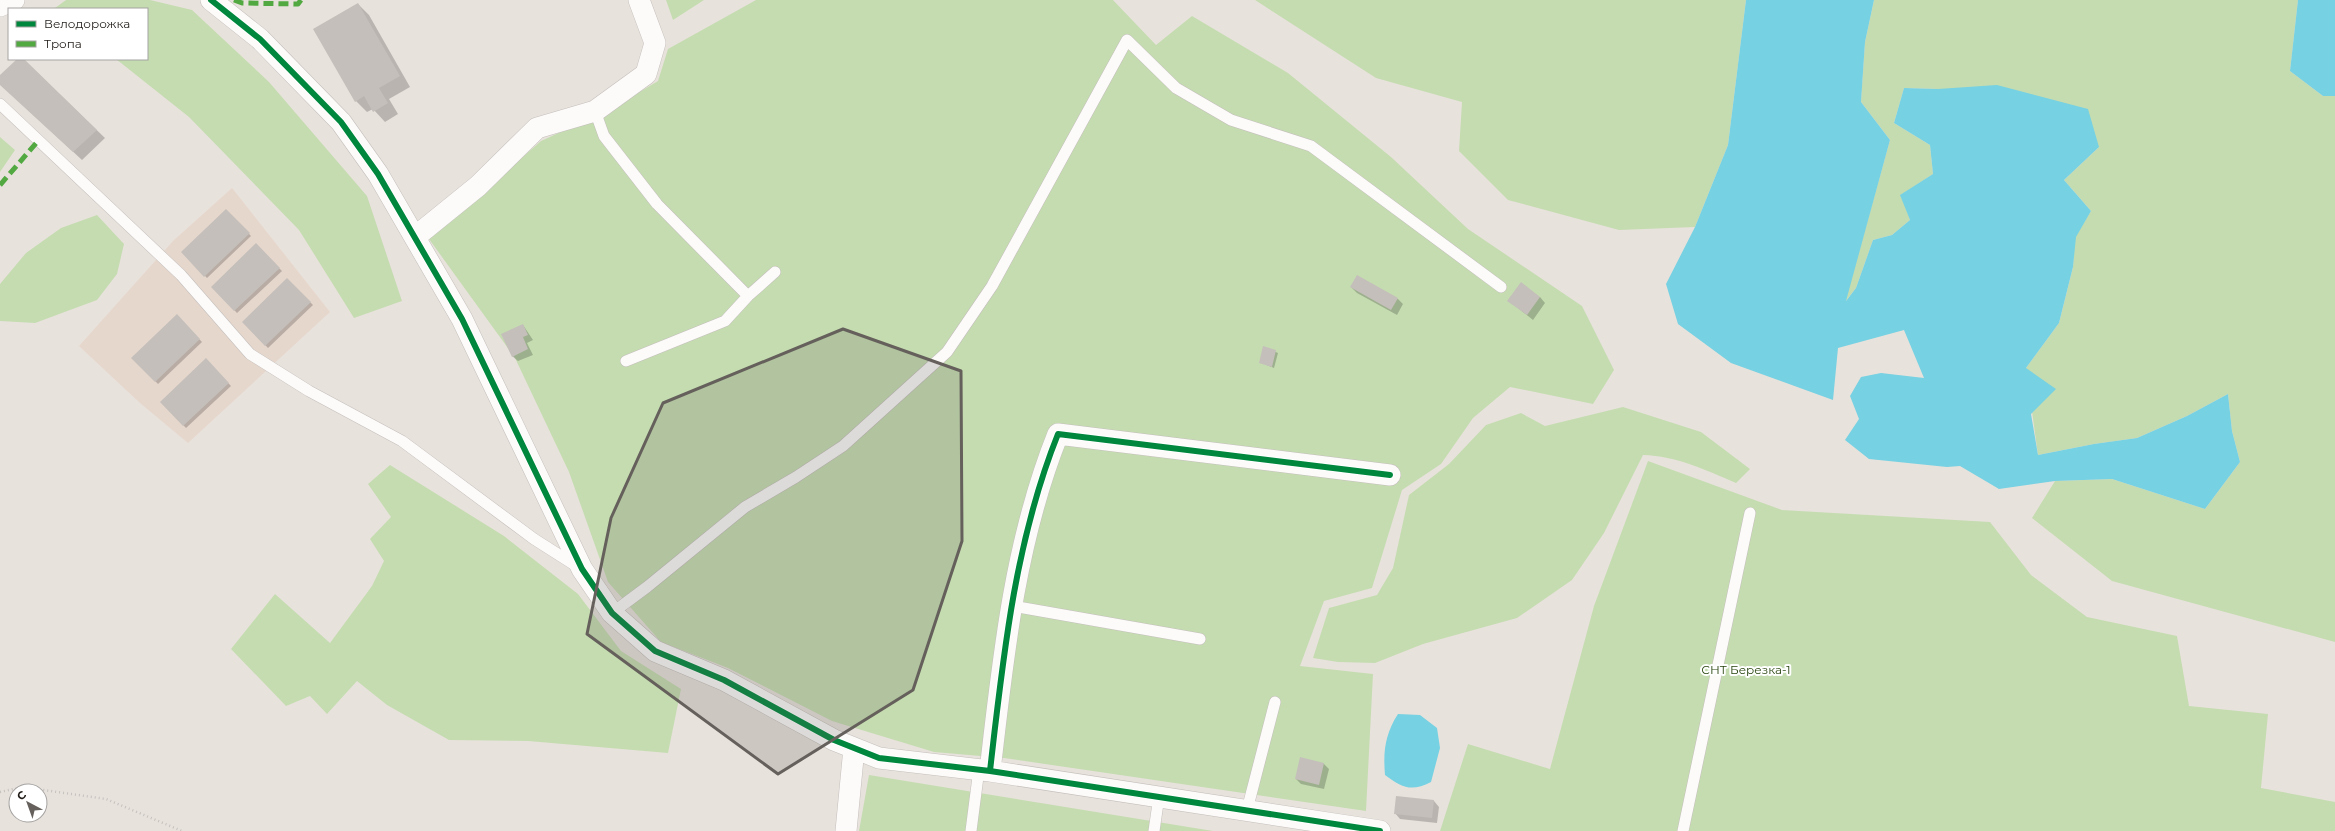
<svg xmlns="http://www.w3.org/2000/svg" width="2335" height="831" viewBox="0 0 2335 831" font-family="Montserrat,sans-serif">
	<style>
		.industrial { fill: #e6d7cd }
		.green { fill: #c5dcb1 }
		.water { fill: #76d1e2 }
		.shadow { fill: #0003 }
		.building { fill: #c4bfba }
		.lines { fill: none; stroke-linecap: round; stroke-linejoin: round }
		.service-casing { stroke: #c4bfbb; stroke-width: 12 }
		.minor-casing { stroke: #c4bfbb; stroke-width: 22 }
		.path { stroke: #c4c1bf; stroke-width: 2.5; stroke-dasharray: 1 3; stroke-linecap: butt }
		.service { stroke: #fcfbfa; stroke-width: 11 }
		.minor { stroke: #fcfbfa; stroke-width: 21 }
		.quiet { stroke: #52a942; stroke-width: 5; stroke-dasharray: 10 5; stroke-linecap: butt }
		.cycleway-casing { stroke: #fff; stroke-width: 8 }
		.cycleway { stroke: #00873e; stroke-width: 6 }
		.marked { fill: #65605b; fill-opacity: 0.2; stroke: #65605b; stroke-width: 3; stroke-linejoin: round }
		.labels { text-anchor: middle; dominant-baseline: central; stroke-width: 4; stroke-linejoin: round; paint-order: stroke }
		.park-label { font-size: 12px; fill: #1f3d04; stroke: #fff }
	</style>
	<rect width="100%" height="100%" fill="#e8e2dc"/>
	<path class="industrial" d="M 232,188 L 330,312 L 188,443 L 140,403 L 79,346 L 173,241 Z"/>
	<path class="green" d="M 66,0 L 150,0 L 192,10 L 269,82 L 367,196 L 402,301 L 354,318 L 299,230 L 189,117 L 116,59 L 147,59 L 147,9 L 55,8 Z
		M 666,0 L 704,0 L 673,20 Z
		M 756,0 L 1113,0 L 1156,45 L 1192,16 L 1288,73 L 1391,157 L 1468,229 L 1582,306 L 1614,370 L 1593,404 L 1510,387 L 1473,418 L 1441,464 L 1402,490 L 1372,588 L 1324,601 L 1300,666 L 1373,674 L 1366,811 L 1004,758 L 934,752 L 832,721 L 728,668 L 661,642 L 608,582 L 569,472 L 515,358 L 429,239 L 541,141 L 613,108 L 658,81 L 668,49 Z
		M 1255,0 L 1746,0 L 1728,145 L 1695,227 L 1619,230 L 1508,200 L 1459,151 L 1462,102 L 1376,78 Z
		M 1874,0 L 2298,0 L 2290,71 L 2323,96 L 2335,96 L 2335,642 L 2112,581 L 2032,518 L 2055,481 L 2112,479 L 2205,509 L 2240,462 L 2232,431 L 2228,394 L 2187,416 L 2137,438 L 2094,444 L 2038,455 L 2026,368 L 2059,323 L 2073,267 L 2075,237 L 2091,211 L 2064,180 L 2099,147 L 1938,89 L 1904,88 L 1894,123 L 1930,145 L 1933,174 L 1901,195 L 1910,220 L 1892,235 L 1873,240 L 1856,288 L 1845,302 L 1890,140 L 1861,102 L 1865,42 Z
		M 0,137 L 15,150 L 0,172 Z
		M 97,215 L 124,244 L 117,274 L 97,300 L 35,323 L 0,321 L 0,284 L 26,253 L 61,228 Z
		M 1623,407 L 1701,432 L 1750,469 L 1736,483 C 1706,470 1676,456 1643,455 L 1604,533 L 1572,580 L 1517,618 L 1423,644 L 1375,663 L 1338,662 L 1313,658 L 1329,608 L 1377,595 L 1393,568 L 1409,495 L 1449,464 L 1486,425 L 1521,413 L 1545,426 Z
		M 1648,461 L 1782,510 L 1990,522 L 2031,575 L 2087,617 L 2177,636 L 2189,706 L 2268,714 L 2261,788 L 2335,802 L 2335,831 L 1440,831 L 1468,744 L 1550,769 L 1594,606 Z
		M 390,465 L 504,536 L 578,594 L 621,651 L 681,689 L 668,753 L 528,741 L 449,740 L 387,705 L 357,681 L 327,714 L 310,696 L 286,706 L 231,649 L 275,594 L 330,643 L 372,586 L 384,561 L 370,539 L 391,517 L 368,484 Z
		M 869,775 L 1213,831 L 859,831 Z"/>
	<path class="water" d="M 1746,0 L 1874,0 L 1865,42 L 1861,102 L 1890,140 L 1846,301 L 1856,288 L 1873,240 L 1892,235 L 1910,220 L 1900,195 L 1933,174 L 1930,145 L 1894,123 L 1904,88 L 1938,89 L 1997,85 L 2088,109 L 2099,147 L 2064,180 L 2091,211 L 2076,237 L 2073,267 L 2059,323 L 2026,368 L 2056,389 L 2031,414 L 2038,455 L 2094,444 L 2137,438 L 2187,416 L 2228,394 L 2232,431 L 2240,462 L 2205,509 L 2112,479 L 2055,481 L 1999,489 L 1960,466 L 1947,467 L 1869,459 L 1845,440 L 1859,419 L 1850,396 L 1861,377 L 1881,373 L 1924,378 L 1904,330 L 1838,348 L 1833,400 L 1731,363 L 1678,324 L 1666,284 L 1695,227 L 1728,145 Z
		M 2298,0 L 2335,0 L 2335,96 L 2323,96 L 2290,71 Z
		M 1398,714 L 1420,715 L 1437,728 L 1440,748 L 1431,782 C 1412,792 1402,788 1385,775 C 1383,752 1385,734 1398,714 Z"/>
	<path class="shadow" d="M 358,4 L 369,15 L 410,87 L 389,99 L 398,114 L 385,122 L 373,109 L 367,112 L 356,101 Z
		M 19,59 L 23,59 L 105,138 L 82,160 L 0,84 L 0,77 Z
		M 226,210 L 251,236 L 207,278 L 182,252 Z
		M 256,245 L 282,271 L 237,313 L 212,287 Z
		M 287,279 L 313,305 L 268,348 L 243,322 Z
		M 1351,287 L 1398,299 L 1403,304 L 1397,315 L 1357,293 Z
		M 1540,297 L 1545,303 L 1533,320 L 1508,300 Z
		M 177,316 L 202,342 L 158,384 L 133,358 Z
		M 523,325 L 533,340 L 527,343 L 533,355 L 518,361 L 512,356 Z
		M 1264,347 L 1278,353 L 1274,368 L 1260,362 Z
		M 206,360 L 231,386 L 186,428 L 161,402 Z
		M 1323,763 L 1329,769 L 1324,789 L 1301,784 L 1296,779 Z
		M 1434,801 L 1439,807 L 1437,823 L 1400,819 L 1395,813 Z"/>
	<path class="building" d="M 358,3 L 400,76 L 379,88 L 388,103 L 373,112 L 364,96 L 355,102 L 313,29 Z
		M 17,59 L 24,59 L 97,130 L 73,152 L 0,85 L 0,75 Z
		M 226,209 L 250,233 L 204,277 L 181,252 Z
		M 256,243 L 280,268 L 234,311 L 211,287 Z
		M 1357,275 L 1398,298 L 1391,310 L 1350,287 Z
		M 287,278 L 311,302 L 265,346 L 242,322 Z
		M 1521,282 L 1540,297 L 1527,315 L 1507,301 Z
		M 177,314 L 200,339 L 155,382 L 131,358 Z
		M 523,324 L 528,335 L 523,337 L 528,349 L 512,357 L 501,334 Z
		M 1263,346 L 1276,350 L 1272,367 L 1259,363 Z
		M 206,358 L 229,383 L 183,426 L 160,402 Z
		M 1300,757 L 1324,763 L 1319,785 L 1295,779 Z
		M 1396,796 L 1434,800 L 1432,818 L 1394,814 Z"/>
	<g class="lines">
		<defs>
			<path id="service" d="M 0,104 L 181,275 L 250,354 L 309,391 L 402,441 L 534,539 L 578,567
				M 595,111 L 604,136 L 657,204 L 748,296 L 775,272
				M 626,361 L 725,321 L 748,296
				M 1012,606 L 1200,639
				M 612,613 L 647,587 L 745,507 L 796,477 L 843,446 L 947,352 L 992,286 L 1127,40 L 1176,88 L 1231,120 L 1311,146 L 1501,287
				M 1247,810 L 1275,702
				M 971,831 L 979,769
				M 1154,831 L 1159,796
				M 1683,831 L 1750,513"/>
			<path id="minor" d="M 211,0 L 260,39 L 341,122 L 378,174 L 462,319 L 582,569 L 612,613 L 655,651 L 724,680 L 834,740 L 879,758 L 990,771 L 1380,831
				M 0,6 L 14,0
				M 415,237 L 478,186 L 537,128 L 595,111 L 646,74 L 655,43 L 639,0
				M 990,771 C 1003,657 1015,541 1058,434 L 1390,475
				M 846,831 L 854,748"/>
		</defs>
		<use href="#service" class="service-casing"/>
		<use href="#minor" class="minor-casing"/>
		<path class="path" d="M 0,792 L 23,787 L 106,799 L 182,831"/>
		<use href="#service" class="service"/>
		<use href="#minor" class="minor"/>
		<path class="quiet" d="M 234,0 L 242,3 L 298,4 L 301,0
			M 0,185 L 38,141"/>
		<defs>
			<path id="cycleway" d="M 211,0 L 260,39 L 341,122 L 378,174 L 462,319 L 582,569 L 612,613 L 655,651 L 724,680 L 834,740 L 879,758 L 990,771 L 1380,831
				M 990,771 C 1003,657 1015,541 1058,434 L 1390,475"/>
		</defs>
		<use href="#cycleway" class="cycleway-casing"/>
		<use href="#cycleway" class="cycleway"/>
	</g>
	<path class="marked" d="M 843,329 L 961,371 L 962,541 L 913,690 L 778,774 L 587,634 L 611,518 L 663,403 Z"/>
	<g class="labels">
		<g class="park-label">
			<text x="1746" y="669">СНТ Березка-1</text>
		</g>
	</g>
	<rect x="8" y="8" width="140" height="52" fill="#ffffff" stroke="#a5a3a2"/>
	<rect x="16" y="21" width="20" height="6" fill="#00873e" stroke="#a5a3a2"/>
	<text x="44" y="28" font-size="12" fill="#1f1a16">Велодорожка</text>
	<rect x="16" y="41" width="20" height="6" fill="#52a942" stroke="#a5a3a2"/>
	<text x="44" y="48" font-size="12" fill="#1f1a16">Тропа</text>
	<g transform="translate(28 803) rotate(319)"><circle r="19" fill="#ffffff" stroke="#a5a3a2"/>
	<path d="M0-3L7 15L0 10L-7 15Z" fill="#65605b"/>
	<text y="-6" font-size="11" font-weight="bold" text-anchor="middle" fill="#1f1a16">С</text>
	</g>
</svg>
